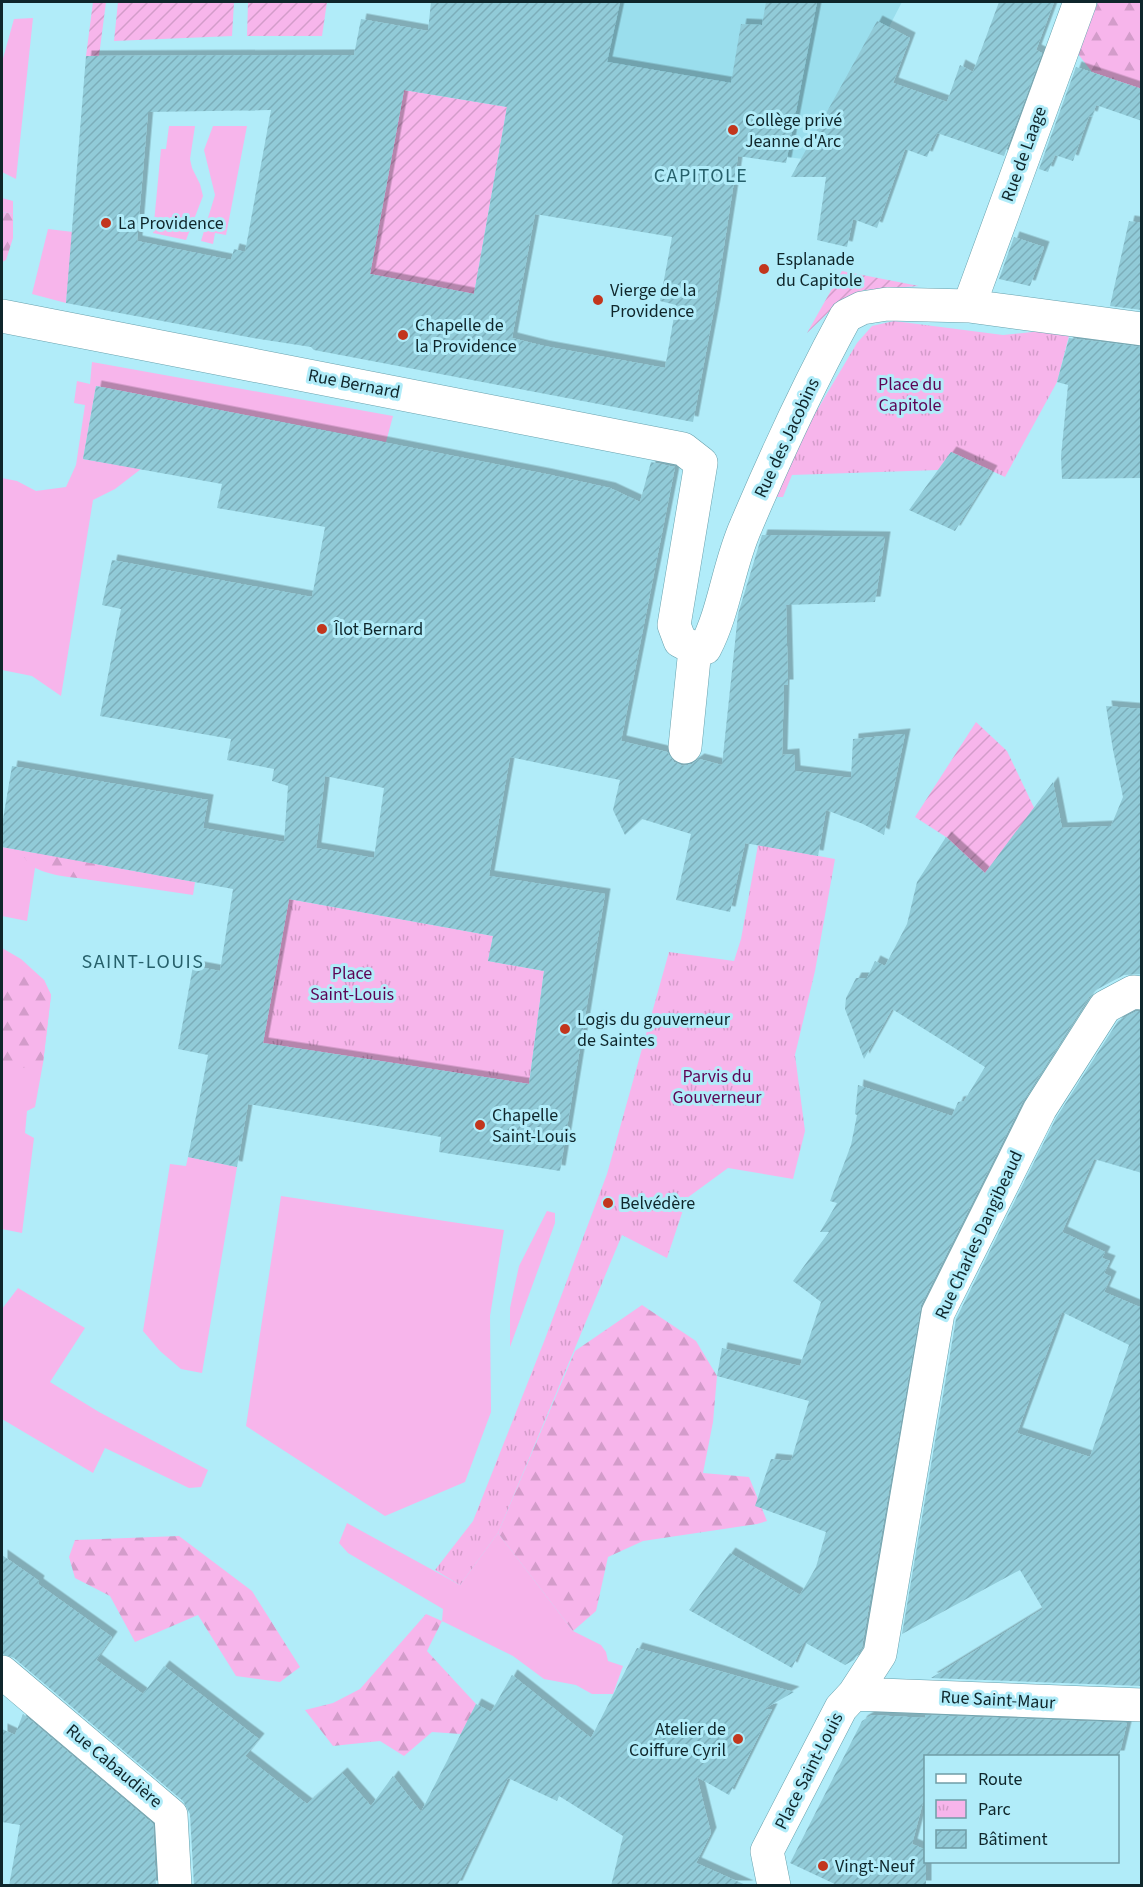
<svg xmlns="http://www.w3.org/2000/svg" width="1143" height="1887" viewBox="0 0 1143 1887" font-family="'Source Sans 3',sans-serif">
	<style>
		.built { fill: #9adeed }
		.grass { fill: #f7b5eb }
		.forest { fill: url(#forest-firs) }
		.park { fill: url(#park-tufts) }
		.garden { fill: url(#garden-furrows) }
		.building { fill: url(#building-hatch); fill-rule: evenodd; filter: url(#shadow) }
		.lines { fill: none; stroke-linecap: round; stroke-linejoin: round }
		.minor-casing { stroke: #67a0ac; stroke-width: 34 }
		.minor { stroke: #fff; stroke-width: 33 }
		.poi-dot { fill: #c2361d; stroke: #b1ecf9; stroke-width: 2 }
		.labels { text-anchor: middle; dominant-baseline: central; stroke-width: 6; stroke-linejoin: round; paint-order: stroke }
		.poi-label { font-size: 18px; fill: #0f262b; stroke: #b1ecf9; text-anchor: start }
		.street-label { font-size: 18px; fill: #0f262b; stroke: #b1ecf9 }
		.park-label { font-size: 18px; fill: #5d0455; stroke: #b1ecf9 }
		.neighbourhood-label { font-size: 20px; letter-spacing: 1.5px; fill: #26606b; stroke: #b1ecf9 }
	</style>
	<defs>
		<pattern id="forest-firs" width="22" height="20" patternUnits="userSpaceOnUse" patternTransform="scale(1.5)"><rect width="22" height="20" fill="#f7b5eb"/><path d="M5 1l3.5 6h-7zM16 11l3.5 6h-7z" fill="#d39cca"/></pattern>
		<pattern id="park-tufts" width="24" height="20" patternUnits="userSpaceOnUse" patternTransform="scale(1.5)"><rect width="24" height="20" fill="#f7b5eb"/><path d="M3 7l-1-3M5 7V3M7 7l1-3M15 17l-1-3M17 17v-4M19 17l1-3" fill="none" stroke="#d39cca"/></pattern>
		<pattern id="garden-furrows" width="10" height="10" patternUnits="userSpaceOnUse" patternTransform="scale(1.5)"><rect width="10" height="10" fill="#f7b5eb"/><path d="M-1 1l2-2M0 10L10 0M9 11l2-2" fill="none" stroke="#d39cca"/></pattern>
		<pattern id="building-hatch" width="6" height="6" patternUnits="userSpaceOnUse" patternTransform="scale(1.5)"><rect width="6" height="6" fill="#91cbd8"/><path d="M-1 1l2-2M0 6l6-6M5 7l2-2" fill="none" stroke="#7caeba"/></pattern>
		<filter id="shadow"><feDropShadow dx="5.5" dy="-5.5" stdDeviation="0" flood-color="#0004"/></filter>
	</defs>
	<rect width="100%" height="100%" fill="#b1ecf9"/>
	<path class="built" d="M 531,2 L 902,2 L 819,161 L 779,156 L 778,162 L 738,156 L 528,17 Z"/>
	<path class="grass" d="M 33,18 L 16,179 L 2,172 L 2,62 L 14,19 Z
		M 169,126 L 195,126 L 190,159 L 192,168 L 200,184 L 203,196 L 186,240 L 153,233 L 161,149 L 166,149 Z
		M 213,126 L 247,126 L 226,235 L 215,233 L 213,244 L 201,241 L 215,195 L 204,150 Z
		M 2,198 L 13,201 L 13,214 L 2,212 Z
		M 48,229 L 73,232 L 66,303 L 32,294 Z
		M 92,362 L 393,416 L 386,442 L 96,386 L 83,459 L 141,469 L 115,489 L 93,500 L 61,696 L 32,676 L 2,670 L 2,478 L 17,481 L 36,491 L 66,487 L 76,465 L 85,405 L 74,403 L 77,381 L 90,384 Z
		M 2,847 L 195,882 L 193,895 L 91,880 L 35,868 L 27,921 L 2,916 Z
		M 2,948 L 21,959 L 44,980 L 51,995 L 43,1063 L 35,1107 L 27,1111 L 25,1133 L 34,1138 L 22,1233 L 2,1229 Z
		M 188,1157 L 237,1167 L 202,1373 L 181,1369 L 160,1351 L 143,1331 L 170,1164 L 186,1166 Z
		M 281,1196 L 504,1230 L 490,1316 L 491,1412 L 465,1482 L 385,1516 L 246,1426 Z
		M 547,1211 L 555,1213 L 555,1223 L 510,1347 L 510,1308 L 519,1266 Z
		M 18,1288 L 85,1328 L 50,1382 L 99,1412 L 208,1470 L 201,1487 L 189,1488 L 105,1448 L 93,1473 L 2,1419 L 2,1309 Z
		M 347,1523 L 460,1585 L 498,1533 L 573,1631 L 601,1645 L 606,1652 L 608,1661 L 623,1666 L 613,1694 L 592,1694 L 576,1685 L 544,1679 L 513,1656 L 442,1621 L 443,1609 L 348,1553 L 339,1543 Z"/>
	<path class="forest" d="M 1098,2 L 1141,2 L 1141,89 L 1092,72 L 1078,54 Z
		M 2,212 L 13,214 L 13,238 L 6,260 L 2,262 Z
		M 36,853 L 97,864 L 101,871 L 91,880 C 69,876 37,877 24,857 Z
		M 32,970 L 44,980 L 51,995 L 43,1063 L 2,1073 L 2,1002 L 9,974 Z
		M 642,1305 L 696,1341 L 717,1376 L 713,1422 L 703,1473 L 749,1477 L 767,1521 L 757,1524 L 643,1541 L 608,1557 L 596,1611 L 573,1631 L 498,1533 L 575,1351 Z
		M 179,1536 L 252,1591 L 300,1667 L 280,1682 L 236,1676 L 198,1615 L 135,1642 L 110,1596 L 75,1578 L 69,1557 L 75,1540 Z
		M 426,1614 L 442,1621 L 427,1651 L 476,1704 L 461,1734 L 432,1732 L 404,1756 L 380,1741 L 333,1746 L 305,1710 L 333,1703 L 360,1689 Z"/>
	<path class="park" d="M 894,321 L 1003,335 L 1071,328 L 1057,382 L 1005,477 L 951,452 L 938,470 L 792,475 L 783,497 L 772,497 L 791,454 L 857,343 L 872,326 Z
		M 758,845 L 835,859 L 815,971 L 795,1055 L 805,1131 L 793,1179 L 728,1168 L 687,1198 L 667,1258 L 622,1235 L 498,1533 L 460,1585 L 435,1570 L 473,1521 L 545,1339 L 607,1174 L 669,952 L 734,961 L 741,939 Z
		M 289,899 L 493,936 L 488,961 L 544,971 L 529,1084 L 263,1043 Z"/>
	<path class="garden" d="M 93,2 L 106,2 L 99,56 L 86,56 Z
		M 118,2 L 234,2 L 232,36 L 114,41 Z
		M 248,2 L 327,2 L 322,36 L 247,36 Z
		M 404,90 L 507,107 L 474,294 L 370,274 Z
		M 842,271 L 919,286 L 864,290 L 842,299 L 807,333 Z
		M 976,722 L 1007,751 L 1038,816 L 962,900 L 958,848 L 946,837 L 915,817 Z"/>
	<path class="building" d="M 431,2 L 620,2 L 607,62 L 731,83 L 741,24 L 762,25 L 766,2 L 817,2 L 786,163 L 738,156 L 715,304 L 693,422 L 314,350 L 311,347 L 253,338 L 66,303 L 86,56 L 354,55 L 361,19 L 428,31 ZM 404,90 L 507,107 L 474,294 L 370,274 ZM 271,110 L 245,252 L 234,249 L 231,260 L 137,241 L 148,112 ZM 535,214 L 672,237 L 660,301 L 676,305 L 665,368 L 544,346 L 512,338 Z
		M 999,2 L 1054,2 L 1036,50 L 1042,53 L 1004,156 L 937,133 L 927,157 L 905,149 L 877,228 L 853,219 L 847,247 L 817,240 L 826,177 L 791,177 L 877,21 L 910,38 L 893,83 L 947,102 L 960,65 L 973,72 Z
		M 1076,67 L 1142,89 L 1142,121 L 1096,105 L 1092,117 L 1089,116 L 1073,161 L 1055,155 L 1048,172 L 1039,169 Z
		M 1129,221 L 1142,223 L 1142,310 L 1110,306 Z
		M 1014,237 L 1044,247 L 1030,286 L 999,279 Z
		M 1069,338 L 1142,347 L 1142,478 L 1062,479 L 1061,456 L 1068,385 L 1057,382 Z
		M 96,386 L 546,474 L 610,488 L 640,502 L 651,462 L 675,467 L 621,741 L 667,752 L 674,762 L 683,766 L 692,764 L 699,759 L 722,765 L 738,614 L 762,535 L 885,537 L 875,602 L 786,605 L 788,685 L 784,685 L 782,755 L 794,754 L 795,771 L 851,778 L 853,739 L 905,734 L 884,835 L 863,824 L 826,810 L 818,856 L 745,843 L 730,912 L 676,900 L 691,834 L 642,819 L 625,835 L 613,810 L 620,780 L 510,757 L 489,876 L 605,894 L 560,1171 L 439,1152 L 441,1137 L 248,1104 L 237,1167 L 188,1157 L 208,1055 L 178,1049 L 193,966 L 220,971 L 233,889 L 2,847 L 2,825 L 12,766 L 208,800 L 203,828 L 284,842 L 288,786 L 272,781 L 274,769 L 227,760 L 231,739 L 100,716 L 121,609 L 102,605 L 112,560 L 312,597 L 325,527 L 217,508 L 222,484 L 83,459 ZM 325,776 L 384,788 L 374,858 L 316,848 ZM 289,899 L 493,936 L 488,961 L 544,971 L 529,1084 L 263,1043 Z
		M 951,452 L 992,471 L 955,531 L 909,510 Z
		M 1106,706 L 1142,709 L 1142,974 L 1124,975 L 1096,990 L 1089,997 L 1023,1101 L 921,1305 L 862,1647 L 854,1660 L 845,1665 L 804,1642 L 792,1668 L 689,1610 L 730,1553 L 800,1595 L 816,1567 L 826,1532 L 755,1506 L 771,1459 L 791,1461 L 809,1401 L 717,1376 L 722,1348 L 800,1366 L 821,1302 L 793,1281 L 829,1232 L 820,1232 L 837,1203 L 830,1201 L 851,1145 L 857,1115 L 855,1114 L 858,1085 L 952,1116 L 958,1102 L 964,1101 L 985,1067 L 892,1009 L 864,1059 L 845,1009 L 846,998 L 856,978 L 867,978 L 875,961 L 885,966 L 907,924 L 917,882 L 946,837 L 985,873 L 1053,782 L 1062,828 L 1111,826 L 1123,797 L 1113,750 Z
		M 1137,1011 L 1142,1011 L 1142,1173 L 1094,1159 L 1062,1232 L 1105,1252 L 1102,1258 L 1110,1261 L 1104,1273 L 1111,1277 L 1104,1292 L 1142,1308 L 1142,1686 L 931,1678 L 1043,1609 L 1020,1570 L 902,1634 L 956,1319 L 1056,1118 L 1118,1021 ZM 1062,1312 L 1129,1345 L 1090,1457 L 1017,1433 Z
		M 2,1555 L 39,1581 L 38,1584 L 112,1637 L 96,1660 L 143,1694 L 164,1666 L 259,1739 L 245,1756 L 307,1804 L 342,1773 L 371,1806 L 393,1776 L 421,1812 L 476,1704 L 491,1712 L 512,1675 L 591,1738 L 637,1648 L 794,1692 L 764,1709 L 772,1709 L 729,1795 L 697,1777 L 711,1833 L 696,1863 L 748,1886 L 611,1886 L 623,1836 L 559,1796 L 557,1801 L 508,1778 L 457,1886 L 194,1886 L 190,1814 L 183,1801 L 14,1658 L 2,1654 Z
		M 23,1714 L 153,1824 L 156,1886 L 9,1886 L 20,1825 L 2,1822 L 2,1729 L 15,1735 Z
		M 872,1715 L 926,1718 L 925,1715 L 1127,1723 L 1119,1756 L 926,1756 L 926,1791 L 912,1844 L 926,1850 L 926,1886 L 839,1886 L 790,1863 L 859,1727 L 862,1721 Z"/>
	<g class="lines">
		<defs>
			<path id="minor" d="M 969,306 L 1080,2
				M 2,316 L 683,449 L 701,463 L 674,625 L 680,641 L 695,649 L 705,648 C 725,610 728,566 746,526 C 776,455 809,384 846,316 L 862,308 L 887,304 L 969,306 L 1142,329
				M 685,747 L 695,649
				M 2,1672 L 171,1815 L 175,1886
				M 854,1694 L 1142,1705
				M 774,1886 L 767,1851 L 841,1708 L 854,1694 L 880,1654 L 938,1313 L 1040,1109 L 1105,1007 L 1133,992 L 1142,993"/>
		</defs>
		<use href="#minor" class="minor-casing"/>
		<use href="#minor" class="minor"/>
	</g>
	<g class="poi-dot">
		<circle cx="733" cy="130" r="6"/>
		<circle cx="106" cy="223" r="6"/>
		<circle cx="764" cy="269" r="6"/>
		<circle cx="598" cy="300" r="6"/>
		<circle cx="403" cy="335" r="6"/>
		<circle cx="322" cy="629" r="6"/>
		<circle cx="565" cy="1029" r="6"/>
		<circle cx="480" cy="1125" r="6"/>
		<circle cx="608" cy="1203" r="6"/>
		<circle cx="738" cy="1739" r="6"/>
		<circle cx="823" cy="1866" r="6"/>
	</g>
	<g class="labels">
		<g class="poi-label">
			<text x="745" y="120">Collège privé<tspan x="745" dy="21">Jeanne d'Arc</tspan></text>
			<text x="118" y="223">La Providence</text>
			<text x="776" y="259">Esplanade<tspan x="776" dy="21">du Capitole</tspan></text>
			<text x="610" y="290">Vierge de la<tspan x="610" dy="21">Providence</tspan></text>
			<text x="415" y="325">Chapelle de<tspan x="415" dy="21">la Providence</tspan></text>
			<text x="334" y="629">Îlot Bernard</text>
			<text x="577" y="1019">Logis du gouverneur<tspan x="577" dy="21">de Saintes</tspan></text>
			<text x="492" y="1115">Chapelle<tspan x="492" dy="21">Saint-Louis</tspan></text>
			<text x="620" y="1203">Belvédère</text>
			<text x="726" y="1729" text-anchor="end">Atelier de<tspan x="726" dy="21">Coiffure Cyril</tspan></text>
			<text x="835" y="1866">Vingt-Neuf</text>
		</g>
		<g class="street-label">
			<text transform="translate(1024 154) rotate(-70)">Rue de Laage</text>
			<text transform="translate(354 384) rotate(11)">Rue Bernard</text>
			<text transform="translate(787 438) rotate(-65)">Rue des Jacobins</text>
			<text transform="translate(979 1235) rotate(-65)">Rue Charles Dangibeaud</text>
			<text transform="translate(998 1700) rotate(3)">Rue Saint-Maur</text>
			<text transform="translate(114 1766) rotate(40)">Rue Cabaudière</text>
			<text transform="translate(809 1771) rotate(-63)">Place Saint-Louis</text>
		</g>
		<g class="park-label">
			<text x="910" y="384">Place du<tspan x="910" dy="21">Capitole</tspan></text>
			<text x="352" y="973">Place<tspan x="352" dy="21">Saint-Louis</tspan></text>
			<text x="717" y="1076">Parvis du<tspan x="717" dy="21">Gouverneur</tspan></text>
		</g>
		<g class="neighbourhood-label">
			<text x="701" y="176">CAPITOLE</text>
			<text x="143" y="962">SAINT-LOUIS</text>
		</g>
	</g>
	<rect width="1143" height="1887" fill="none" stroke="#0f262b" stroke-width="6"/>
	<rect x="924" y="1755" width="195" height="108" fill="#b1ecf9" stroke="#709da7" stroke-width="1.5"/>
	<rect x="936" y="1774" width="30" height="9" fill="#ffffff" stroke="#709da7" stroke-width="1.5"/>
	<text x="978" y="1785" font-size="18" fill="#0f262b">Route</text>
	<rect x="936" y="1800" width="30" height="18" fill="url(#park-tufts)" stroke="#709da7" stroke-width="1.5"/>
	<text x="978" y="1815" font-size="18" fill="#0f262b">Parc</text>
	<rect x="936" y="1830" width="30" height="18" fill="url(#building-hatch)" stroke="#709da7" stroke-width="1.5"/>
	<text x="978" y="1845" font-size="18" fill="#0f262b">Bâtiment</text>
</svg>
